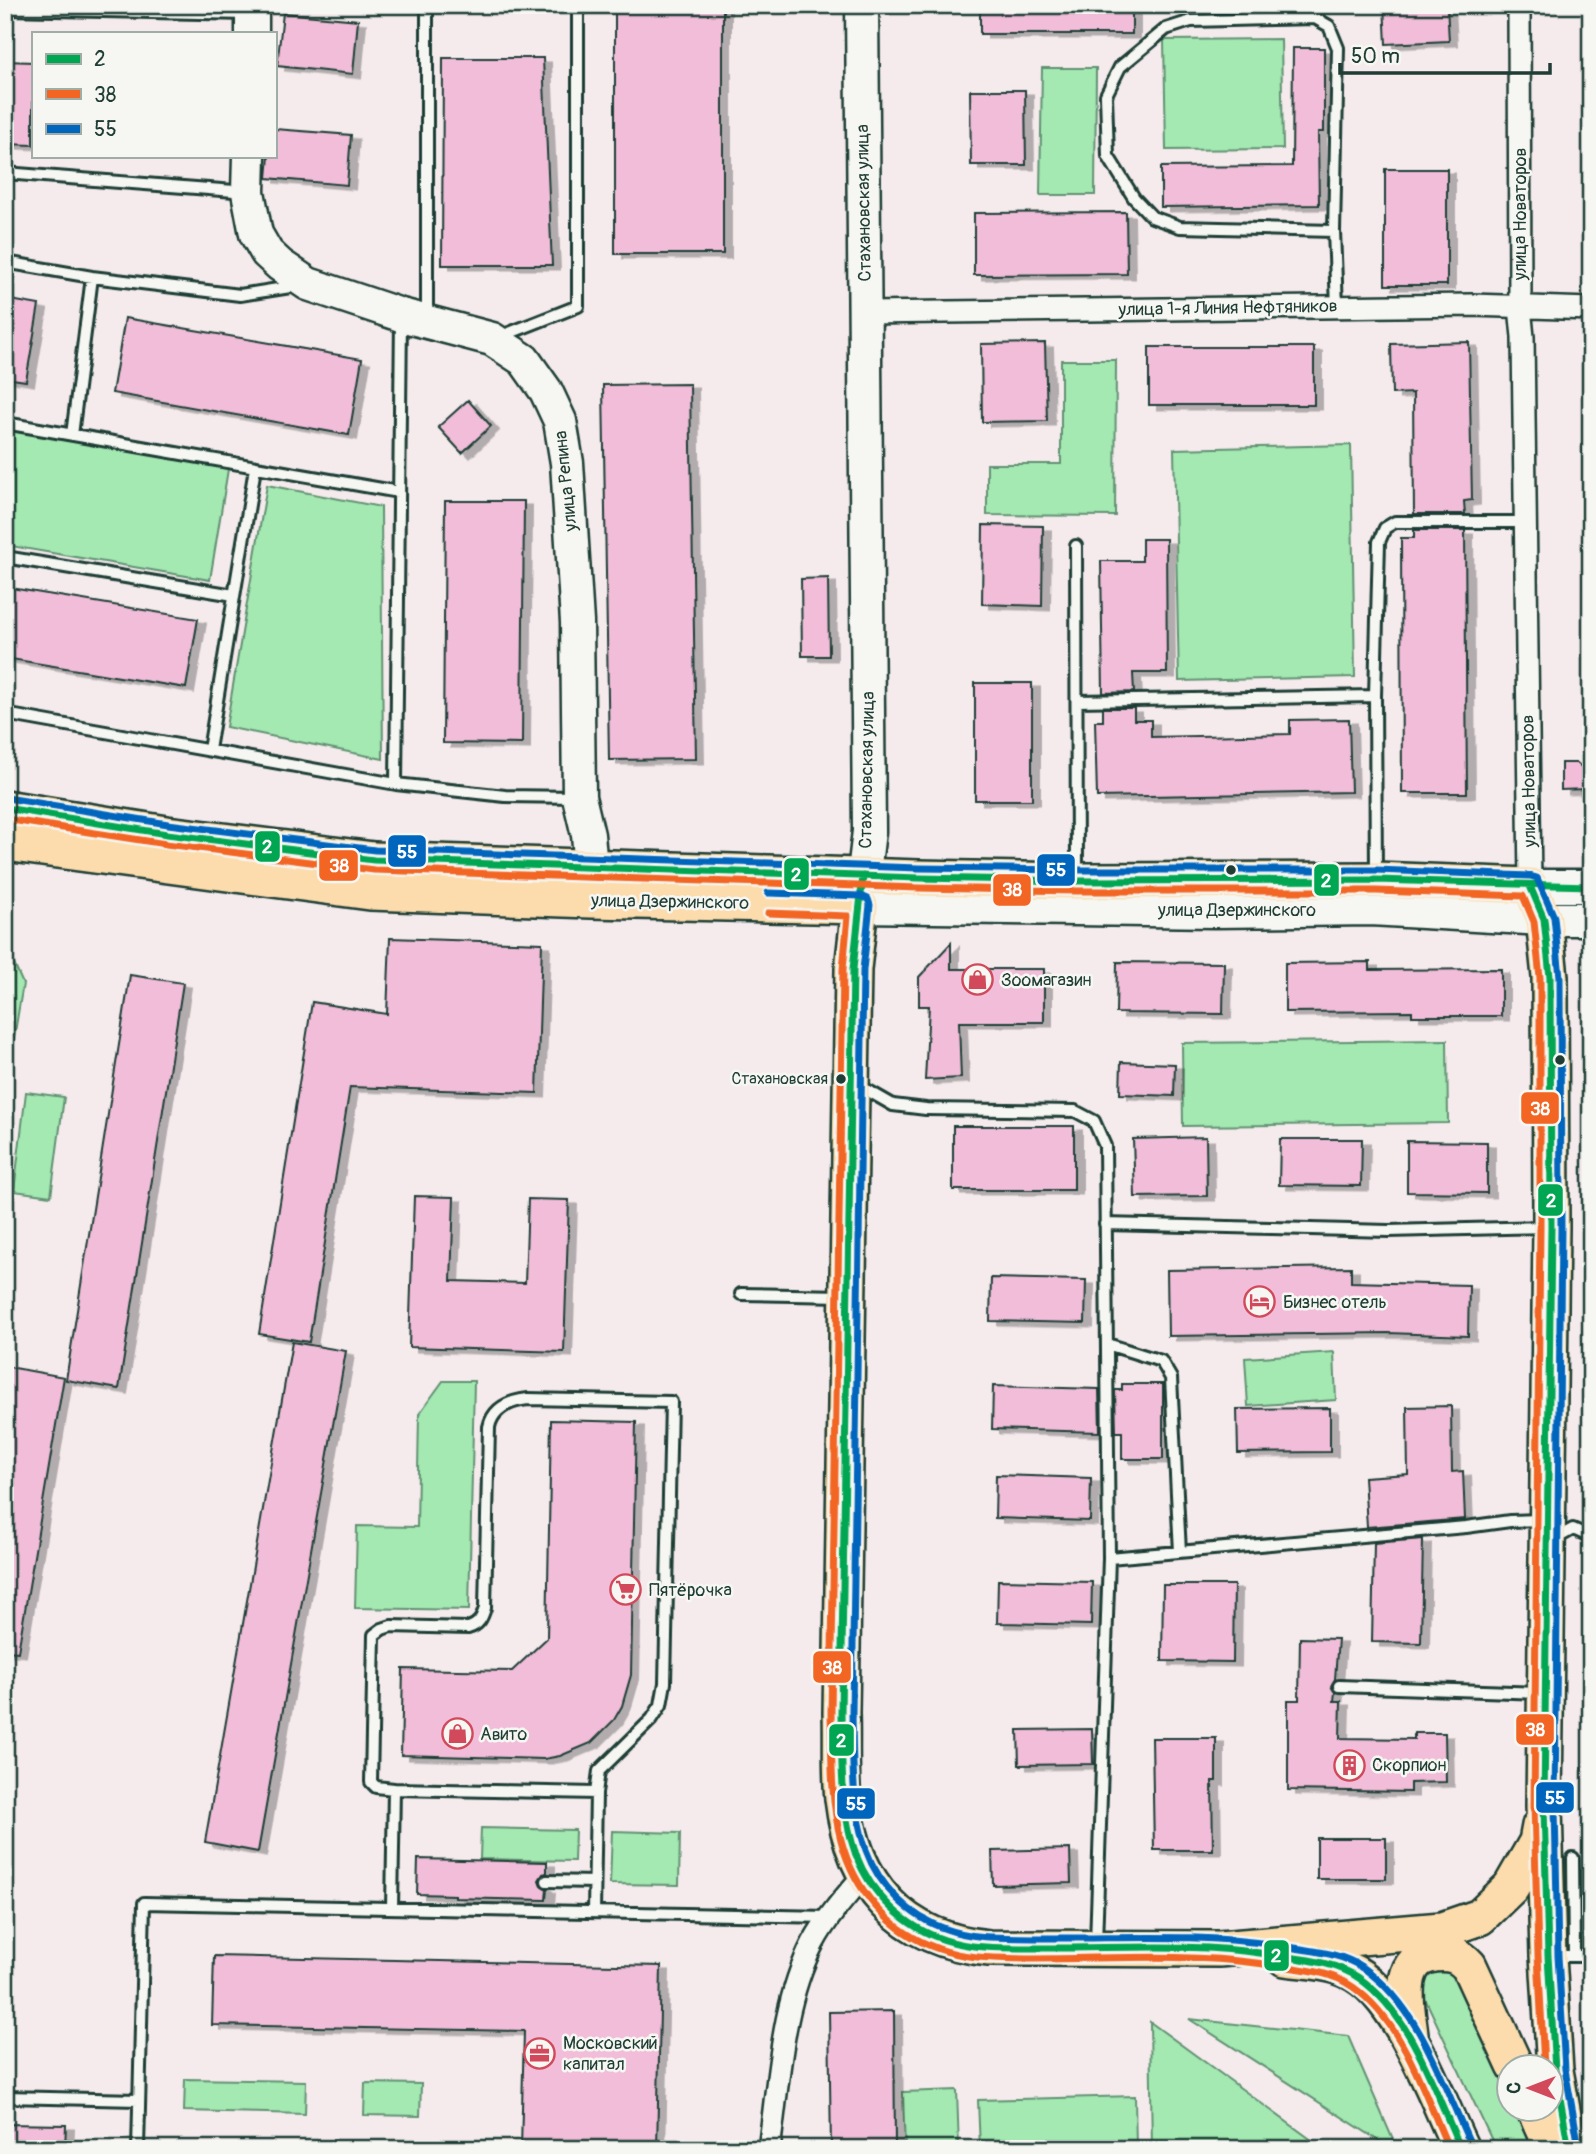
<svg xmlns="http://www.w3.org/2000/svg" width="1596" height="2154" viewBox="0 0 1596 2154" font-family="Pangolin,sans-serif">
	<style>
		.green { fill: #a4e8b2; stroke: #629273; stroke-width: 2 }
		.building { fill: #f1bdd9; stroke: #1f3d34; stroke-width: 2; filter: url(#shadow) }
		.lines { fill: none; stroke-linecap: round; stroke-linejoin: round }
		.lane-casing { stroke: #1f3d34; stroke-width: 16 }
		.street-casing { stroke: #1f3d34; stroke-width: 26 }
		.secondary-casing { stroke: #1f3d34; stroke-width: 37 }
		.primary-casing { stroke: #1f3d34; stroke-width: 40 }
		.lane { stroke: #f6f6f2; stroke-width: 10 }
		.street { stroke: #f6f6f2; stroke-width: 21 }
		.secondary { stroke: #f6f6f2; stroke-width: 32 }
		.primary { stroke: #fcdcac; stroke-width: 35 }
		.bus-1-casing { stroke: #f6f6f2; stroke-width: 12 }
		.bus-2-casing { stroke: #f6f6f2; stroke-width: 12 }
		.bus-3-casing { stroke: #f6f6f2; stroke-width: 12 }
		.bus-1 { stroke: #00a651; stroke-width: 7 }
		.bus-2 { stroke: #f26522; stroke-width: 7 }
		.bus-3 { stroke: #0065bd; stroke-width: 7 }
		.bus-dot { fill: #1f3d34; stroke: #f6f6f2; stroke-width: 2.5 }
		.labels { text-anchor: middle; dominant-baseline: central; stroke-width: 5; stroke-linejoin: round; paint-order: stroke }
		.bus-label { font-size: 16px; fill: #1f3d34; stroke: #f6f6f2; text-anchor: end }
		.street-label { font-size: 18px; fill: #1f3d34; stroke: #f6f6f2 }
		.poi-label { font-size: 18px; fill: #1f3d34; stroke: #f6f6f2; text-anchor: start }
		.line-badge { stroke: #f6f6f2; stroke-width: 2.5 }
		.badge-label { font-size: 19px; text-anchor: middle; font-weight: bold; fill: #fff }
	</style>
	<defs>
		<filter id="shadow"><feDropShadow dx="8" dy="4.5" stdDeviation="0" flood-color="#0004"/></filter>
	</defs>
	<rect width="100%" height="100%" fill="#f5ebed"/>
	<filter id="ink" filterUnits="userSpaceOnUse"><feTurbulence type="fractalNoise" baseFrequency=".0143" numOctaves="2"/><feDisplacementMap in="SourceGraphic" scale="14" xChannelSelector="R" yChannelSelector="G"/><feConvolveMatrix kernelMatrix="1 2 1 2 8 2 1 2 1" color-interpolation-filters="sRGB"/></filter>
	<g filter="url(#ink)">
		<path class="green" d="M 1281,39 L 1283,149 L 1166,150 L 1164,40 Z
			M 1042,68 L 1096,68 L 1095,195 L 1040,195 Z
			M 1061,360 L 1116,360 L 1115,516 L 987,515 L 987,464 L 1061,464 Z
			M 1591,394 L 1591,614 L 1585,596 L 1584,584 L 1583,426 L 1584,414 Z
			M 5,429 L 229,463 L 210,580 L 5,545 Z
			M 1351,445 L 1355,677 L 1179,681 L 1174,449 Z
			M 267,485 L 381,507 L 383,759 L 226,727 Z
			M 5,944 L 23,984 L 5,1092 Z
			M 1447,1040 L 1448,1123 L 1183,1126 L 1182,1043 Z
			M 26,1092 L 64,1097 L 51,1196 L 14,1191 Z
			M 1334,1352 L 1336,1400 L 1248,1406 L 1245,1358 Z
			M 443,1381 L 474,1381 L 469,1610 L 355,1608 L 357,1526 L 417,1527 L 419,1414 Z
			M 481,1828 L 575,1830 L 574,1861 L 480,1859 Z
			M 612,1831 L 680,1833 L 679,1885 L 610,1884 Z
			M 1422,1967 L 1454,1972 L 1508,2096 L 1508,2108 L 1514,2109 L 1533,2149 L 1496,2149 L 1420,1988 Z
			M 1189,2019 L 1348,2036 L 1397,2149 L 1392,2149 Z
			M 1150,2022 L 1324,2149 L 1152,2149 Z
			M 185,2079 L 306,2081 L 305,2114 L 184,2111 Z
			M 365,2083 L 421,2084 L 420,2116 L 364,2115 Z
			M 957,2090 L 959,2149 L 905,2149 L 903,2092 Z
			M 1135,2096 L 1136,2149 L 980,2149 L 978,2100 Z"/>
		<path class="building" d="M 615,5 L 723,5 L 723,254 L 615,254 Z
			M 980,5 L 1132,5 L 1132,34 L 980,34 Z
			M 1384,5 L 1447,5 L 1449,41 L 1386,44 Z
			M 283,13 L 358,20 L 353,74 L 277,66 Z
			M 1293,48 L 1324,48 L 1324,132 L 1318,132 L 1319,205 L 1161,207 L 1161,167 L 1292,166 Z
			M 443,58 L 543,58 L 552,265 L 442,265 Z
			M 5,61 L 33,62 L 33,145 L 5,144 Z
			M 970,90 L 1025,90 L 1026,165 L 971,165 Z
			M 275,129 L 351,135 L 347,185 L 267,178 L 269,156 L 275,156 Z
			M 1385,169 L 1447,169 L 1447,285 L 1385,285 Z
			M 1126,212 L 1127,274 L 974,275 L 974,213 Z
			M 5,299 L 39,305 L 26,381 L 5,378 Z
			M 125,318 L 362,359 L 349,435 L 112,393 Z
			M 1469,342 L 1472,500 L 1464,501 L 1465,514 L 1414,514 L 1413,393 L 1392,394 L 1391,344 Z
			M 1045,343 L 1047,421 L 982,422 L 981,344 Z
			M 1149,347 L 1314,347 L 1314,405 L 1149,405 Z
			M 690,384 L 696,759 L 609,760 L 603,385 Z
			M 468,400 L 491,426 L 462,453 L 438,427 Z
			M 445,501 L 524,501 L 522,744 L 443,743 Z
			M 983,525 L 1043,526 L 1042,606 L 982,604 Z
			M 1414,530 L 1465,530 L 1467,793 L 1402,793 L 1401,538 L 1414,538 Z
			M 1142,539 L 1166,539 L 1167,673 L 1133,673 L 1134,692 L 1103,693 L 1101,561 L 1142,561 Z
			M 828,578 L 829,656 L 802,656 L 801,579 Z
			M 5,587 L 198,619 L 186,688 L 5,658 Z
			M 975,683 L 1032,683 L 1032,800 L 975,800 Z
			M 1103,708 L 1134,708 L 1134,720 L 1151,720 L 1151,737 L 1290,734 L 1290,720 L 1349,719 L 1351,792 L 1097,797 L 1095,721 L 1103,721 Z
			M 1561,763 L 1577,763 L 1586,771 L 1586,789 L 1561,790 Z
			M 390,938 L 542,943 L 537,1093 L 350,1087 L 309,1342 L 259,1334 L 312,1002 L 387,1014 Z
			M 951,943 L 951,969 L 1044,969 L 1044,1022 L 959,1022 L 961,1078 L 925,1080 L 929,1006 L 919,1006 L 919,977 Z
			M 1117,962 L 1224,963 L 1223,1014 L 1116,1013 Z
			M 1370,962 L 1370,970 L 1501,969 L 1501,1016 L 1412,1016 L 1412,1011 L 1285,1012 L 1285,963 Z
			M 130,975 L 183,983 L 119,1389 L 66,1380 Z
			M 1121,1062 L 1175,1064 L 1174,1096 L 1120,1094 Z
			M 953,1126 L 1074,1126 L 1074,1190 L 953,1190 Z
			M 1206,1137 L 1207,1196 L 1135,1197 L 1133,1139 Z
			M 1280,1139 L 1362,1139 L 1361,1186 L 1279,1185 Z
			M 1407,1141 L 1487,1142 L 1487,1193 L 1407,1192 Z
			M 414,1196 L 454,1197 L 451,1281 L 525,1283 L 528,1199 L 569,1200 L 564,1352 L 409,1347 Z
			M 1351,1267 L 1351,1282 L 1469,1285 L 1468,1336 L 1388,1333 L 1168,1336 L 1167,1270 Z
			M 991,1278 L 1086,1280 L 1085,1323 L 990,1321 Z
			M 292,1342 L 346,1351 L 258,1852 L 205,1842 Z
			M 9,1367 L 64,1377 L 18,1652 L 5,1651 L 5,1388 Z
			M 1122,1384 L 1163,1384 L 1163,1459 L 1122,1459 L 1122,1432 L 1116,1432 L 1115,1390 L 1122,1390 Z
			M 993,1386 L 1099,1389 L 1100,1432 L 992,1429 Z
			M 1451,1406 L 1452,1472 L 1463,1471 L 1465,1519 L 1367,1527 L 1364,1477 L 1408,1474 L 1407,1407 Z
			M 1330,1408 L 1330,1452 L 1238,1453 L 1237,1409 Z
			M 551,1420 L 636,1422 L 631,1675 L 622,1706 L 614,1720 L 591,1743 L 560,1756 L 544,1759 L 401,1755 L 403,1669 L 512,1671 L 547,1638 Z
			M 996,1475 L 1091,1478 L 1090,1521 L 995,1518 Z
			M 1423,1539 L 1421,1643 L 1372,1642 L 1374,1543 Z
			M 998,1580 L 1092,1582 L 1091,1625 L 997,1623 Z
			M 1163,1585 L 1234,1585 L 1233,1662 L 1162,1661 Z
			M 1300,1638 L 1338,1639 L 1335,1679 L 1331,1686 L 1335,1692 L 1334,1701 L 1341,1701 L 1340,1738 L 1414,1739 L 1414,1733 L 1445,1733 L 1446,1782 L 1410,1783 L 1410,1792 L 1288,1790 L 1288,1700 L 1299,1700 Z
			M 1092,1729 L 1093,1764 L 1019,1765 L 1018,1730 Z
			M 1152,1738 L 1216,1738 L 1216,1781 L 1212,1781 L 1213,1850 L 1154,1850 Z
			M 1317,1838 L 1386,1838 L 1386,1879 L 1317,1879 Z
			M 1070,1849 L 1071,1883 L 993,1885 L 992,1851 Z
			M 418,1859 L 547,1862 L 547,1873 L 543,1874 L 539,1880 L 541,1885 L 547,1889 L 546,1900 L 455,1898 L 455,1895 L 417,1894 Z
			M 214,1956 L 661,1966 L 657,2149 L 521,2149 L 524,2031 L 212,2025 Z
			M 894,2011 L 895,2149 L 831,2149 L 829,2012 Z
			M 5,2124 L 66,2125 L 65,2149 L 5,2149 Z"/>
		<g class="lines">
			<defs>
				<path id="lane" d="M 427,5 L 427,319
					M 5,9 L 249,14
					M 5,173 L 247,192
					M 1334,231 L 1180,227 L 1152,217 L 1134,198 L 1108,156 L 1106,95 L 1120,67 L 1166,29 L 1191,21 L 1315,18 L 1329,26 L 1338,48 L 1334,231 L 1337,307
					M 5,262 L 92,277 L 240,295 L 297,286
					M 499,337 L 578,306 L 578,5
					M 5,423 L 399,492
					M 72,435 L 92,277
					M 1076,546 L 1077,878
					M 5,557 L 234,595
					M 1077,701 L 1375,696
					M 5,714 L 396,784 L 505,796 L 577,797
					M 209,750 L 255,468
					M 396,784 L 401,318
					M 1376,875 L 1375,696 L 1379,542 L 1385,528 L 1395,522 L 1526,522
					M 858,1085 L 893,1105 L 926,1109 L 1075,1111 L 1094,1121 L 1105,1146 L 1109,1558 L 1096,1943
					M 1105,1224 L 1389,1231 L 1548,1227
					M 741,1294 L 843,1296
					M 1107,1344 L 1161,1361 L 1171,1378 L 1180,1552
					M 1553,1540 L 1573,1529 L 1591,1537
					M 1109,1558 L 1466,1527 L 1510,1521 L 1542,1520
					M 1339,1686 L 1539,1693
					M 394,1789 L 376,1787 L 371,1782 L 374,1635 L 382,1629 L 391,1626 L 468,1628 C 479,1625 482,1618 485,1608 L 489,1427 C 493,1408 510,1401 528,1399 L 671,1402 L 665,1683 L 661,1705 L 652,1719 L 599,1771 L 596,1793
					M 1573,1858 L 1574,1956
					M 547,1881 L 594,1882
					M 392,1908 L 394,1789 L 596,1793 L 594,1912
					M 1552,1956 L 1591,1956
					M 5,2097 L 139,2100
					M 138,2149 L 144,1903 L 829,1917"/>
				<path id="street" d="M 1519,5 L 1520,307 L 1523,337 L 1530,886
					M 865,313 L 1472,305 L 1591,309
					M 769,2149 C 779,2081 781,2005 813,1943 C 827,1917 846,1896 865,1874"/>
				<path id="secondary" d="M 862,5 L 869,831 L 860,906 L 1214,911 L 1371,909 L 1544,919 L 1591,919
					M 252,33 L 252,5
					M 249,156 L 248,192 L 256,234 L 267,253 L 280,265 L 308,284 L 401,315 L 492,339 L 524,360 L 546,391 L 560,421 L 567,463 L 577,622 L 579,797 L 588,835 L 591,867
					M 1530,886 L 1591,886"/>
				<path id="primary" d="M 5,808 L 167,834 L 374,860 L 919,878 L 1077,881 L 1376,880 L 1530,886 L 1544,919 L 1550,977 L 1551,1227 L 1544,1806 L 1548,1956 L 1555,2070 L 1569,2149
					M 5,843 L 370,892 L 591,900 L 860,906 L 853,969 L 841,1713 C 842,1741 840,1771 843,1799 C 853,1885 901,1940 989,1948 L 1219,1949 L 1442,1930 L 1480,1917 L 1511,1887 L 1537,1842 L 1540,1826
					M 1285,1958 C 1306,1961 1329,1961 1348,1970 C 1400,1992 1437,2100 1461,2149
					M 1410,2034 C 1407,2007 1395,1958 1435,1954 C 1450,1952 1459,1955 1469,1966 L 1515,2066
					M 1534,2108 L 1552,2149"/>
			</defs>
			<use href="#lane" class="lane-casing"/>
			<use href="#street" class="street-casing"/>
			<use href="#secondary" class="secondary-casing"/>
			<use href="#primary" class="primary-casing"/>
			<use href="#lane" class="lane"/>
			<use href="#street" class="street"/>
			<use href="#secondary" class="secondary"/>
			<use href="#primary" class="primary"/>
			<defs>
				<path id="bus-1" d="M 5,808 L 167,834 L 374,860 L 919,878 L 1077,881 L 1376,880 L 1591,886
					M 863,876 L 853,969 L 841,1713 C 842,1760 840,1810 856,1855 C 871,1894 904,1927 945,1940 C 974,1949 1004,1948 1034,1948 C 1111,1949 1190,1942 1267,1954 C 1297,1959 1333,1960 1359,1978 C 1413,2016 1434,2091 1461,2149
					M 1530,886 L 1544,919 L 1550,977 L 1551,1227 L 1544,1806 L 1548,1956 L 1555,2070 L 1569,2149"/>
				<path id="bus-2" d="M 5,819 L 166,844 L 374,870 L 919,888 L 1077,891 L 1376,891 L 1523,896 L 1534,922 L 1540,978 L 1540,1227 L 1534,1806 L 1538,1956 L 1544,2066
					M 768,913 L 848,916 L 843,969 L 831,1713 C 832,1755 830,1799 841,1840 C 854,1890 889,1932 939,1949 C 970,1960 1002,1958 1034,1959 C 1107,1959 1183,1953 1256,1963 C 1287,1968 1327,1968 1353,1987 C 1404,2023 1424,2094 1449,2149"/>
				<path id="bus-3" d="M 7,798 L 168,824 L 375,850 L 919,868 L 1077,870 L 1376,870 L 1530,876 L 1537,878 L 1554,917 L 1560,977 L 1561,1227 L 1555,1806 L 1558,1956 L 1565,2069 L 1579,2147
					M 768,893 L 861,896 L 868,899 L 870,905 L 863,970 L 852,1713 C 853,1758 851,1806 866,1850 C 879,1886 909,1917 946,1929 C 976,1940 1009,1937 1040,1938 C 1118,1939 1196,1933 1274,1945 C 1304,1950 1339,1951 1365,1969 C 1421,2009 1443,2085 1471,2145"/>
			</defs>
			<use href="#bus-1" class="bus-1-casing"/>
			<use href="#bus-2" class="bus-2-casing"/>
			<use href="#bus-3" class="bus-3-casing"/>
			<use href="#bus-1" class="bus-1"/>
			<use href="#bus-2" class="bus-2"/>
			<use href="#bus-3" class="bus-3"/>
		</g>
	</g>
	<defs>
		<symbol id="shop-ring" viewBox="-11 -11 22 22"><circle r="9.5" fill="#f6f6f2" stroke="#d1495b" stroke-width="1.5"/><path d="M-5-2.5h2.3a2.7 3.5 0 0 1 5.4 0H5L5.5 6h-11ZM-1.5-2.5h3a1.5 2.3 0 0 0-3 0Z" fill="#d1495b"/></symbol>
		<symbol id="hotel-ring" viewBox="-11 -11 22 22"><circle r="9.5" fill="#f6f6f2" stroke="#d1495b" stroke-width="1.5"/><path d="M-6-4.5h1.5V1H6V5H4.5V3h-9V5H-6ZM-4 0a1.8 1.8 0 1 1 3.6 0ZM.5 0V-2.5h3Q6-2.5 6 0Z" fill="#d1495b"/></symbol>
		<symbol id="supermarket-ring" viewBox="-11 -11 22 22"><circle r="9.5" fill="#f6f6f2" stroke="#d1495b" stroke-width="1.5"/><path d="M-6-5.5h2.5l.6 2H6L4.5 2H-2.5L-4.4-4H-6ZM-1.5 3.2a1.3 1.3 0 1 0 .1 0ZM3 3.2a1.3 1.3 0 1 0 .1 0Z" fill="#d1495b"/></symbol>
		<symbol id="building-ring" viewBox="-11 -11 22 22"><circle r="9.5" fill="#f6f6f2" stroke="#d1495b" stroke-width="1.5"/><path d="M-4-6H4V6H1V3H-1V6H-4ZM-2.5-4.3h1.7v1.8h-1.7ZM.8-4.3h1.7v1.8H.8ZM-2.5-1h1.7V.8h-1.7ZM.8-1h1.7V.8H.8Z" fill="#d1495b"/></symbol>
		<symbol id="office-ring" viewBox="-11 -11 22 22"><circle r="9.5" fill="#f6f6f2" stroke="#d1495b" stroke-width="1.5"/><path d="M-6-3h4V-5.5h4V-3h4V5H-6ZM-1-4.5V-3h2v-1.5ZM-6 0V1H6V0Z" fill="#d1495b"/></symbol>
	</defs>
	<g fill-rule="evenodd">
		<use href="#shop-ring" x="960" y="962" width="35" height="35"/>
		<use href="#hotel-ring" x="1242" y="1284" width="35" height="35"/>
		<use href="#supermarket-ring" x="608" y="1572" width="35" height="35"/>
		<use href="#shop-ring" x="440" y="1716" width="35" height="35"/>
		<use href="#building-ring" x="1332" y="1748" width="35" height="35"/>
		<use href="#office-ring" x="522" y="2036" width="35" height="35"/>
	</g>
	<g class="bus-dot">
		<circle cx="1231" cy="870" r="6"/>
		<circle cx="1560" cy="1060" r="6"/>
		<circle cx="841" cy="1079" r="6"/>
	</g>
	<g class="labels">
		<g class="bus-label">
			<text x="828" y="1079">Стахановская</text>
		</g>
		<g class="street-label">
			<text transform="translate(864 203) rotate(-91)">Стахановская улица</text>
			<text transform="translate(1520 214) rotate(-90)">улица Новаторов</text>
			<text transform="translate(1228 308) rotate(-1)">улица 1-я Линия Нефтяников</text>
			<text transform="translate(566 481) rotate(-96)">улица Репина</text>
			<text transform="translate(867 770) rotate(-89)">Стахановская улица</text>
			<text transform="translate(1529 781) rotate(-91)">улица Новаторов</text>
			<text transform="translate(670 902) rotate(1)">улица Дзержинского</text>
			<text x="1237" y="910">улица Дзержинского</text>
		</g>
		<g class="poi-label">
			<text x="1001" y="980">Зоомагазин</text>
			<text x="1283" y="1302">Бизнес отель</text>
			<text x="649" y="1590">Пятёрочка</text>
			<text x="480" y="1734">Авито</text>
			<text x="1372" y="1765">Скорпион</text>
			<text x="563" y="2043">Московский<tspan x="563" dy="21">капитал</tspan></text>
		</g>
	</g>
	<g class="line-badge">
		<rect x="254" y="830" width="27" height="33" rx="7" fill="#00a651"/>
		<rect x="387" y="834" width="40" height="34" rx="7" fill="#0065bd"/>
		<rect x="318" y="849" width="41" height="33" rx="7" fill="#f26522"/>
		<rect x="1036" y="853" width="40" height="34" rx="7" fill="#0065bd"/>
		<rect x="783" y="857" width="27" height="34" rx="7" fill="#00a651"/>
		<rect x="1313" y="863" width="27" height="34" rx="7" fill="#00a651"/>
		<rect x="992" y="873" width="40" height="34" rx="7" fill="#f26522"/>
		<rect x="1520" y="1091" width="40" height="34" rx="7" fill="#f26522"/>
		<rect x="1537" y="1183" width="27" height="34" rx="7" fill="#00a651"/>
		<rect x="812" y="1650" width="40" height="34" rx="7" fill="#f26522"/>
		<rect x="1515" y="1713" width="40" height="33" rx="7" fill="#f26522"/>
		<rect x="828" y="1723" width="27" height="34" rx="7" fill="#00a651"/>
		<rect x="1535" y="1781" width="40" height="33" rx="7" fill="#0065bd"/>
		<rect x="836" y="1787" width="40" height="33" rx="7" fill="#0065bd"/>
		<rect x="1263" y="1939" width="27" height="33" rx="7" fill="#00a651"/>
	</g>
	<g class="badge-label">
		<text x="267" y="853">2</text>
		<text x="407" y="858">55</text>
		<text x="339" y="872">38</text>
		<text x="1056" y="876">55</text>
		<text x="796" y="881">2</text>
		<text x="1326" y="887">2</text>
		<text x="1012" y="896">38</text>
		<text x="1540" y="1115">38</text>
		<text x="1551" y="1207">2</text>
		<text x="832" y="1674">38</text>
		<text x="1535" y="1736">38</text>
		<text x="841" y="1747">2</text>
		<text x="1555" y="1804">55</text>
		<text x="856" y="1810">55</text>
		<text x="1276" y="1962">2</text>
	</g>
	<rect width="1596" height="2154" fill="none" stroke="#f6f6f2" stroke-width="28"/>
	<rect x="14" y="14" width="1568" height="2126" fill="none" stroke="#1f3d34" stroke-width="2.5" filter="url(#ink)"/>
	<rect x="32" y="32" width="245" height="126" fill="#f6f6f2" stroke="#a0aca6" stroke-width="2"/>
	<rect x="46" y="54" width="35" height="10" fill="#00a651" stroke="#a0aca6" stroke-width="2"/>
	<text x="94" y="66" font-size="21" fill="#1f3d34">2</text>
	<rect x="46" y="89" width="35" height="10" fill="#f26522" stroke="#a0aca6" stroke-width="2"/>
	<text x="94" y="102" font-size="21" fill="#1f3d34">38</text>
	<rect x="46" y="124" width="35" height="10" fill="#0065bd" stroke="#a0aca6" stroke-width="2"/>
	<text x="94" y="136" font-size="21" fill="#1f3d34">55</text>
	<g transform="translate(1530 2088) rotate(270)"><circle r="33" fill="#f6f6f2" stroke="#a0aca6" stroke-width="2"/>
	<path d="M0-5L12 26L0 18L-12 26Z" fill="#d1495b"/>
	<text y="-10" font-size="19" font-weight="bold" text-anchor="middle" fill="#1f3d34">С</text>
	</g>
	<path d="M1340 63v10h210v-10" fill="none" stroke="#1f3d34" stroke-width="3.5"/>
	<text x="1351" y="63" font-size="21" fill="#1f3d34" stroke="#f6f6f2" stroke-width="5" paint-order="stroke">50 m</text>
</svg>
